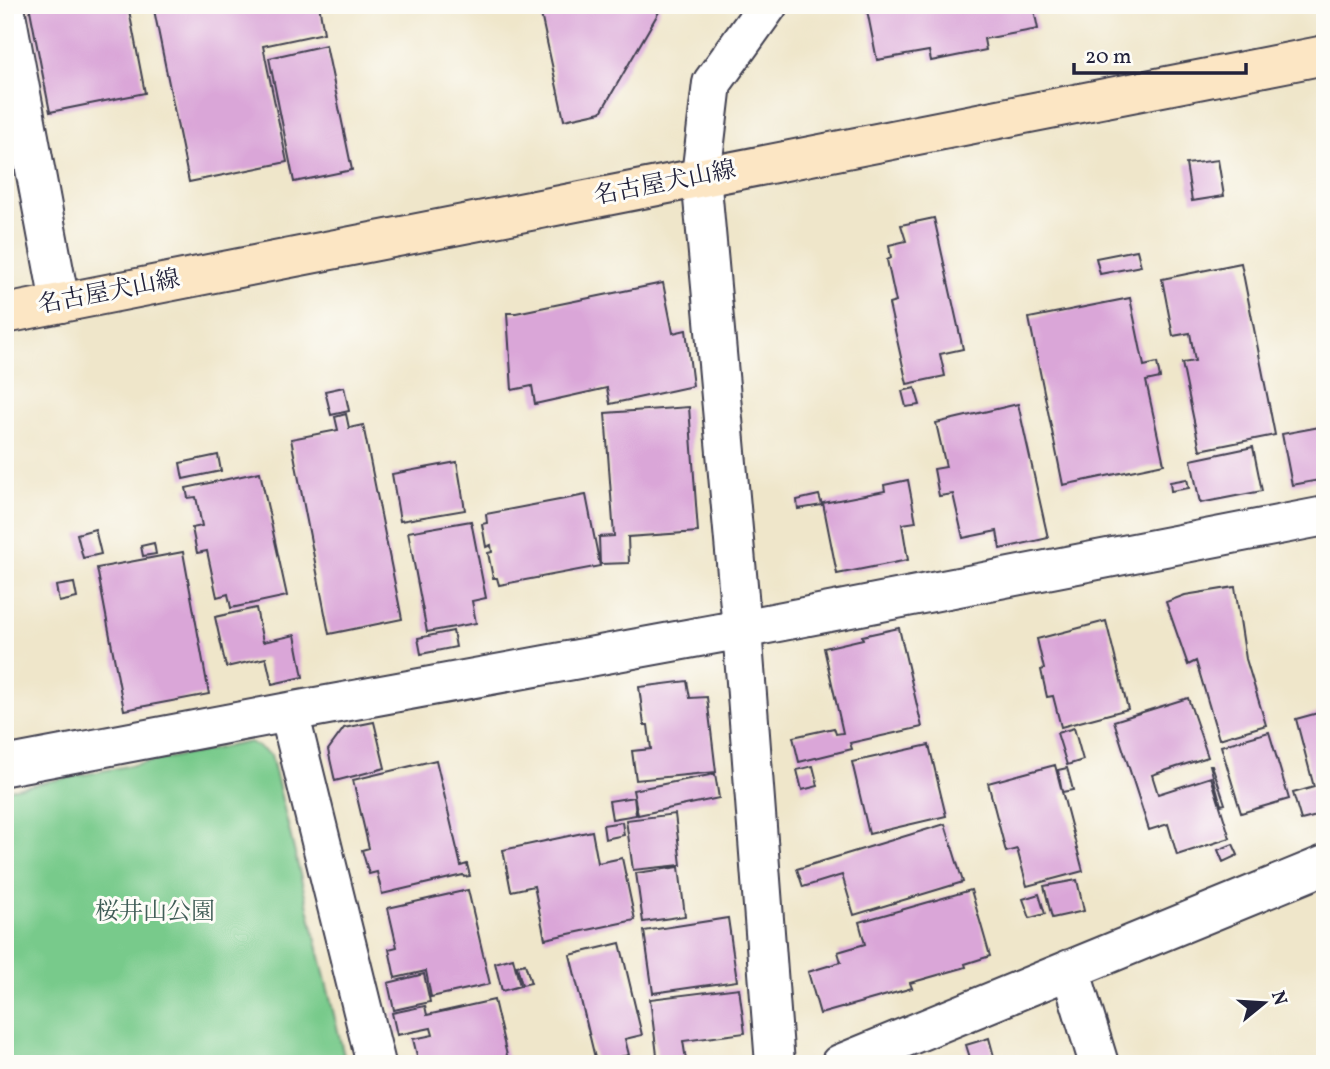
<svg xmlns="http://www.w3.org/2000/svg" width="1330" height="1069" viewBox="0 0 1330 1069" font-family="Vollkorn,'Noto Serif JP',serif">
	<style>
		.green { fill: #78ca8b; stroke: #4d7663; stroke-width: 2 }
		.building { fill: #daa6d8 }
		.lines { fill: none; stroke-linecap: round; stroke-linejoin: round }
		.street-casing { stroke: #413f50; stroke-width: 42 }
		.secondary-casing { stroke: #413f50; stroke-width: 42 }
		.street { stroke: #fff; stroke-width: 38 }
		.secondary { stroke: #fce6c4; stroke-width: 38 }
		.labels { text-anchor: middle; dominant-baseline: central; stroke-width: 6; stroke-linejoin: round; paint-order: stroke }
		.street-label { font-size: 24px; fill: #22223b; stroke: #fdfcf7 }
		.park-label { font-size: 24px; fill: #405d57; stroke: #fdfcf7 }
	</style>
	<rect width="100%" height="100%" fill="#fdfcf7"/>
	<filter id="ink" filterUnits="userSpaceOnUse"><feTurbulence type="fractalNoise" baseFrequency=".0143" numOctaves="2"/><feDisplacementMap in="SourceGraphic" scale="14" xChannelSelector="R" yChannelSelector="G"/><feConvolveMatrix kernelMatrix="1 2 1 2 8 2 1 2 1" color-interpolation-filters="sRGB"/></filter>
	<filter id="wash" filterUnits="userSpaceOnUse"><feTurbulence type="fractalNoise" baseFrequency=".00686" numOctaves="4" result="noise"/><feDisplacementMap in="SourceGraphic" scale="28" xChannelSelector="R" yChannelSelector="G"/><feGaussianBlur stdDeviation="1.57" result="paint"/><feColorMatrix in="noise" values="0 0 0 0 0 0 0 0 0 0 0 0 0 0 0 0 0 1.4 0 .05"/><feComposite in="paint" operator="in"/></filter>
	<g filter="url(#wash)">
		<rect width="100%" height="100%" fill="#efe6ca"/>
		<path class="green" d="M 250,742 L 271,755 L 346,1064 L 5,1064 L 5,790 Z"/>
		<g id="blocks">
			<path class="building" d="M 29,5 L 128,5 L 145,93 L 50,112 Z
				M 153,5 L 319,5 L 324,33 L 263,46 L 287,162 L 189,182 Z
				M 539,5 L 659,5 L 660,10 L 601,112 L 564,120 Z
				M 866,5 L 1033,5 L 1038,29 L 984,39 L 986,50 L 931,61 L 929,51 L 877,60 Z
				M 326,45 L 352,170 L 294,182 L 269,58 Z
				M 1218,160 L 1224,196 L 1192,201 L 1186,164 Z
				M 934,218 L 963,349 L 940,354 L 945,376 L 907,384 L 889,304 L 896,302 L 887,260 L 891,258 L 889,245 L 906,241 L 901,225 Z
				M 1137,250 L 1141,266 L 1100,274 L 1096,258 Z
				M 1241,263 L 1275,435 L 1200,450 L 1182,363 L 1195,361 L 1190,333 L 1173,336 L 1162,279 Z
				M 663,283 L 673,333 L 686,330 L 693,386 L 610,404 L 607,388 L 535,404 L 532,386 L 512,390 L 507,313 L 516,313 Z
				M 1130,298 L 1144,366 L 1157,363 L 1160,378 L 1146,381 L 1164,464 L 1063,485 L 1029,318 Z
				M 344,387 L 349,411 L 331,415 L 325,391 Z
				M 915,388 L 920,405 L 906,407 L 902,391 Z
				M 1018,404 L 1048,538 L 1000,549 L 997,531 L 963,538 L 953,494 L 939,496 L 934,469 L 946,467 L 936,423 Z
				M 689,407 L 698,532 L 628,537 L 629,563 L 600,564 L 599,537 L 614,536 L 605,413 Z
				M 346,414 L 349,428 L 363,425 L 402,619 L 329,634 L 291,439 L 338,430 L 335,417 Z
				M 1325,426 L 1325,479 L 1292,485 L 1282,434 Z
				M 1253,447 L 1262,491 L 1200,503 L 1191,460 Z
				M 218,455 L 221,471 L 183,479 L 180,463 Z
				M 457,462 L 465,510 L 400,521 L 392,474 Z
				M 260,472 L 287,596 L 231,608 L 228,594 L 217,597 L 207,551 L 197,553 L 192,528 L 202,526 L 196,497 L 188,498 L 186,488 Z
				M 1187,479 L 1189,488 L 1171,491 L 1170,482 Z
				M 908,480 L 916,522 L 902,524 L 908,560 L 837,574 L 823,503 L 885,491 L 884,485 Z
				M 586,495 L 600,566 L 499,585 L 497,578 L 493,578 L 488,553 L 492,552 L 491,545 L 486,547 L 482,524 L 487,523 L 486,514 Z
				M 819,495 L 822,505 L 798,509 L 797,500 Z
				M 471,521 L 486,598 L 472,601 L 476,623 L 427,632 L 408,532 Z
				M 95,529 L 101,554 L 83,558 L 77,534 Z
				M 154,543 L 156,554 L 143,556 L 141,546 Z
				M 183,552 L 209,694 L 124,710 L 97,568 Z
				M 74,583 L 77,598 L 59,602 L 56,586 Z
				M 1235,587 L 1246,659 L 1266,725 L 1219,739 L 1196,661 L 1188,665 L 1166,602 L 1185,595 Z
				M 256,608 L 263,642 L 295,635 L 303,677 L 272,684 L 266,658 L 226,667 L 215,617 Z
				M 1106,621 L 1128,709 L 1061,727 L 1053,696 L 1047,697 L 1041,670 L 1044,669 L 1037,639 Z
				M 899,628 L 922,727 L 850,743 L 852,749 L 799,762 L 793,737 L 834,728 L 836,734 L 843,733 L 824,648 L 863,639 L 862,636 Z
				M 453,631 L 456,647 L 421,654 L 418,638 Z
				M 687,681 L 690,698 L 707,697 L 716,772 L 636,780 L 632,751 L 651,749 L 648,725 L 644,725 L 639,687 Z
				M 1188,698 L 1208,757 L 1152,775 L 1158,794 L 1211,777 L 1230,838 L 1177,855 L 1168,824 L 1149,830 L 1114,721 Z
				M 1325,711 L 1325,814 L 1301,820 L 1293,793 L 1314,787 L 1296,719 Z
				M 374,722 L 385,768 L 335,781 L 328,750 L 344,728 Z
				M 1074,728 L 1083,760 L 1067,765 L 1057,733 Z
				M 1269,732 L 1289,799 L 1241,813 L 1221,746 Z
				M 929,745 L 946,816 L 869,834 L 852,762 Z
				M 436,760 L 461,866 L 467,864 L 470,876 L 464,877 L 463,875 L 382,894 L 377,872 L 369,874 L 362,850 L 369,848 L 353,780 Z
				M 1055,765 L 1083,871 L 1027,886 L 1017,849 L 1006,852 L 988,783 Z
				M 1210,765 L 1212,765 L 1225,804 L 1221,805 Z
				M 813,766 L 818,786 L 802,790 L 797,770 Z
				M 1067,768 L 1073,790 L 1062,792 L 1058,770 Z
				M 715,774 L 719,798 L 638,815 L 633,790 Z
				M 634,797 L 636,815 L 612,819 L 609,801 Z
				M 675,814 L 681,865 L 633,870 L 626,820 Z
				M 622,822 L 624,835 L 605,839 L 603,825 Z
				M 945,824 L 963,882 L 854,915 L 842,875 L 803,887 L 797,869 Z
				M 592,831 L 598,863 L 622,858 L 635,920 L 545,939 L 534,886 L 511,891 L 503,850 Z
				M 1233,844 L 1238,855 L 1223,862 L 1218,850 Z
				M 679,867 L 685,916 L 643,922 L 636,873 Z
				M 1077,880 L 1084,911 L 1052,918 L 1044,886 Z
				M 468,890 L 490,984 L 431,997 L 426,971 L 395,978 L 389,949 L 397,947 L 388,908 Z
				M 971,890 L 990,956 L 965,964 L 966,967 L 910,983 L 912,988 L 820,1014 L 808,972 L 841,962 L 838,952 L 865,944 L 859,922 Z
				M 1039,894 L 1045,914 L 1030,918 L 1023,899 Z
				M 728,918 L 737,981 L 653,993 L 644,931 Z
				M 620,943 L 642,1035 L 625,1039 L 629,1055 L 596,1062 L 570,955 Z
				M 513,958 L 520,986 L 502,991 L 495,963 Z
				M 525,964 L 531,983 L 522,985 L 517,966 Z
				M 424,974 L 430,1002 L 394,1010 L 388,983 Z
				M 739,988 L 745,1033 L 683,1041 L 686,1060 L 658,1063 L 650,999 Z
				M 494,1000 L 509,1064 L 419,1064 L 413,1039 L 433,1035 L 431,1028 L 397,1035 L 392,1013 L 425,1006 L 427,1015 Z
				M 989,1038 L 996,1064 L 972,1064 L 966,1045 Z"/>
		</g>
	</g>
	<g filter="url(#ink)">
		<use href="#blocks" fill-opacity="0" stroke="#413f50" stroke-width="2"/>
		<g class="lines">
			<defs>
				<path id="street" d="M 768,5 L 712,83 L 701,176 L 742,629 L 775,1064
					M 5,8 L 60,303
					M 289,712 L 376,1064
					M 5,766 L 289,712 L 742,629 L 1325,516
					M 1070,969 L 1099,1064
					M 840,1064 L 1325,865"/>
				<path id="secondary" d="M 5,314 L 1325,55"/>
			</defs>
			<use href="#street" class="street-casing"/>
			<use href="#secondary" class="secondary-casing"/>
			<use href="#street" class="street"/>
			<use href="#secondary" class="secondary"/>
		</g>
	</g>
	<g class="labels">
		<g class="street-label">
			<text transform="translate(665 184) rotate(-11)">名古屋犬山線</text>
			<text transform="translate(109 293) rotate(-11)">名古屋犬山線</text>
		</g>
		<g class="park-label">
			<text x="155" y="913">桜井山公園</text>
		</g>
	</g>
	<rect width="1330" height="1069" fill="none" stroke="#fdfcf7" stroke-width="28"/>
	<g transform="translate(1264 1003) rotate(72)" stroke="#fdfcf7" stroke-width="5" paint-order="stroke">
	<path d="M0-5L12 26L0 18L-12 26Z" fill="#22223b"/>
	<text y="-10" font-size="19" font-weight="bold" text-anchor="middle" fill="#22223b">N</text>
	</g>
	<path d="M1074 63v10h172v-10" fill="none" stroke="#22223b" stroke-width="3.5"/>
	<text x="1085" y="63" font-size="21" fill="#22223b" stroke="#fdfcf7" stroke-width="5" paint-order="stroke">20 m</text>
</svg>
